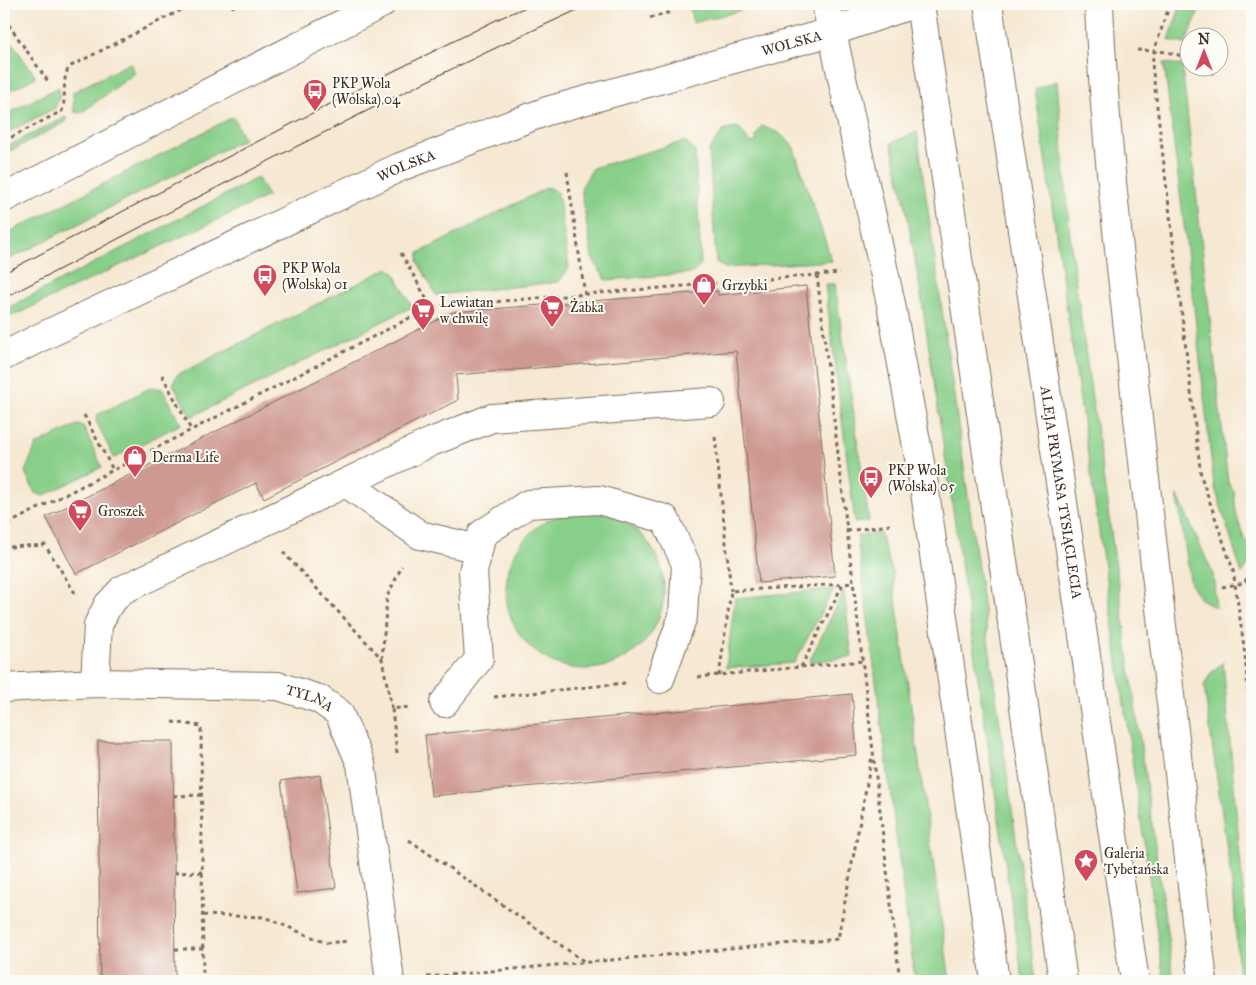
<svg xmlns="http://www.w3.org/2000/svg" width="1256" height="985" viewBox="0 0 1256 985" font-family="'IM FELL Great Primer',serif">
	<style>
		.green { fill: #88cf89; stroke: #627c54 }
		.building { fill: #ce9990 }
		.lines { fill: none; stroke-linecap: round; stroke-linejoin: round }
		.minor-casing { stroke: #7c6c5d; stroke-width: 30 }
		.major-casing { stroke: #7c6c5d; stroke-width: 30 }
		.path { stroke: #7c6c5d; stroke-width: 3; stroke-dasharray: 4 4; stroke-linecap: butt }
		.minor { stroke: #fff; stroke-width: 28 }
		.major { stroke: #fff; stroke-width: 28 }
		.tram { stroke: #3b2a1e; stroke-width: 1 }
		.labels { text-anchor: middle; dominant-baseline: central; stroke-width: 4; stroke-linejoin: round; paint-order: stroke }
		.street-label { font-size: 14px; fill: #3b2a1e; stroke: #fdfcf7 }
		.poi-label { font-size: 14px; fill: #3b2a1e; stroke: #fdfcf7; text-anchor: start }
	</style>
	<rect width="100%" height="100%" fill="#fdfcf7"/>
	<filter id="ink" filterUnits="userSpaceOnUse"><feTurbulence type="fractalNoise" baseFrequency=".02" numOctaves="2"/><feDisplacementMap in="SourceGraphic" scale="10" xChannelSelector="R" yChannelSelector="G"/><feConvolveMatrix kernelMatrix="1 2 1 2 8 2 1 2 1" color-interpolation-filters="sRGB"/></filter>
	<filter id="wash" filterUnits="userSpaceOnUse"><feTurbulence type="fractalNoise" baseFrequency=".0096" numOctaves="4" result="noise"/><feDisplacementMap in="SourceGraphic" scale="20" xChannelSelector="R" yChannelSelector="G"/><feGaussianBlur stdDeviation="1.12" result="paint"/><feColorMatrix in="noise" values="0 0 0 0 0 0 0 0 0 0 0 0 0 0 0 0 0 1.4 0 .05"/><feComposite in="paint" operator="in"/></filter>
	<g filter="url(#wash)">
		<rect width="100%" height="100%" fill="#f6e8d2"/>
		<path class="green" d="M 689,4 L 765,4 L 693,23 Z
			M 1181,4 L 1202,4 L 1185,44 L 1169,40 Z
			M 4,31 L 36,77 L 4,94 Z
			M 130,63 L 135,73 L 81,113 L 74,112 L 73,92 Z
			M 1164,63 L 1182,65 L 1228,483 L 1234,491 L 1236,514 L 1244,538 L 1252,548 L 1252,560 L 1242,574 L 1214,485 L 1193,298 Z
			M 1057,81 L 1071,248 L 1174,981 L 1164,981 L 1035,89 Z
			M 59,87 L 59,99 L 55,108 L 4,134 L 4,115 Z
			M 66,117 L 66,122 L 4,154 L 4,148 Z
			M 233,117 L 244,139 L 4,262 L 4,235 Z
			M 762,126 L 779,133 L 793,146 L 832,261 L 725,268 L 716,262 L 709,150 L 723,131 L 738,127 L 750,143 L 756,142 L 756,137 Z
			M 917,132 L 1036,981 L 1023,981 L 920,288 L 906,208 L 891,143 Z
			M 685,141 L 695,152 L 701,264 L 693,273 L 606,280 L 592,258 L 581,188 L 593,168 Z
			M 257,177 L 268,196 L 4,320 L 4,310 L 255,179 Z
			M 548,187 L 558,193 L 569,268 L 559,282 L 436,295 L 418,262 L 419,253 Z
			M 388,268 L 394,272 L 412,307 L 191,417 L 173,384 L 177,375 Z
			M 825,284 L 835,284 L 869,521 L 855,523 Z
			M 152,387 L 163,389 L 181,424 L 114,458 L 96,421 L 97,415 Z
			M 77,425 L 83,426 L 102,467 L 43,496 L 35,493 L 25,472 L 36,445 Z
			M 1177,494 L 1213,574 L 1216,608 L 1199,598 L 1191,585 Z
			M506 590a79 79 0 1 1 158 0a79 79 0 1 1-158 0Z
			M 880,533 L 892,572 L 950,981 L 915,981 L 857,536 Z
			M 834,589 L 794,663 L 726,668 L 735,598 Z
			M 844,591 L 852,657 L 809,662 Z
			M 1223,662 L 1251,981 L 1239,981 L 1234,899 L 1204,686 L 1210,674 Z"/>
		<g id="blocks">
			<path class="building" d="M 806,286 L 835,576 L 759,583 L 736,351 L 456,375 L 458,400 L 264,498 L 256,483 L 76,574 L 46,517 L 453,312 L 718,291 L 718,295 Z
				M 852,694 L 857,755 L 431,796 L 425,735 Z
				M 98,741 L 173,741 L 175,981 L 100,981 Z
				M 320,775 L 336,888 L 297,893 L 281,781 Z"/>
		</g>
	</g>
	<g filter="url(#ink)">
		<use href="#blocks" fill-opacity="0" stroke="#7c6c5d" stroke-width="1"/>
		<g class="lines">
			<defs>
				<g id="minor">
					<path d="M 346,483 L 420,535 L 478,549"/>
					<path d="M 95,683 L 98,625 L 108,605 L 122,590 L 431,442 L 492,418 L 711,402"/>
					<path id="s1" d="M 4,688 L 95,683 L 278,686 L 319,699 L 339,713 L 361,764 L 390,981"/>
					<path d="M 444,703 L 479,659 L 473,572 L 482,534 L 528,504 L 599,500 L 665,519 L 686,564 L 683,616 L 660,679"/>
				</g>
				<g id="major">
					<path d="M 826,4 L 891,304 L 924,485 L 995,981"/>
					<path d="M 920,4 L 1009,601 L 1063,981"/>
					<path id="s2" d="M 988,4 L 1135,981"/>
					<path d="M 1099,4 C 1104,134 1121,263 1135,392 C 1157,589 1180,785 1203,981"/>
					<path d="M 4,198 L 381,4"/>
					<path id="s3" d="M 4,356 L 35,340 L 400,167 L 547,111 L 831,32 L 913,4"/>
				</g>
			</defs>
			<use href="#minor" class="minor-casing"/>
			<use href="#major" class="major-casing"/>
			<path class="path" d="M 233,4 L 233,10
				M 1170,4 L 1154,51 L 1152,64 L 1201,476 L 1233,570 L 1245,654 L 1252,744
				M 4,18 L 49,83
				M 650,18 L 671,12
				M 1137,50 C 1154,51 1173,51 1188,59
				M 1204,68 L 1215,74
				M 4,141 L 62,111 C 67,96 61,81 69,67 L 193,4
				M 567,172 L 585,295
				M 401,253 L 431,307 L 840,273
				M 817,275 L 900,981
				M 162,375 L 191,430
				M 84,415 L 113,470
				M 715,437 L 731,591
				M 8,524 L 431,307
				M 847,531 L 890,525
				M 10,547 L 45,545 L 75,593
				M 283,552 L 382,659 L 392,709
				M 1222,587 L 1244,583 L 1252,570
				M 382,659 L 387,597 L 402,566
				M 801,667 L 843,584 L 853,583
				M 719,676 L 731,591 L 843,584
				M 698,677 L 863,661
				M 494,697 L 625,683
				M 172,722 L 201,726 L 203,981
				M 397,753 L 392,709 L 409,707
				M 174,796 L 202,795
				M 409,840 L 585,962
				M 174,873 L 202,872
				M 203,915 L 264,917 L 326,943 L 349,941
				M 175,949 L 203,949
				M 427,977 L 838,939 L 872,756"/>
			<use href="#minor" class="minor"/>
			<use href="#major" class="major"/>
			<path class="tram" d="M 4,273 L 382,77 L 498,19 L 533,4
				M 4,298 C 198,198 391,94 590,4"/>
		</g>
	</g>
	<defs>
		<symbol id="bus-pin" viewBox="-11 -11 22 30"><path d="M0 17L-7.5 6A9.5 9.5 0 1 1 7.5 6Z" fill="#d1495b" stroke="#fdfcf7"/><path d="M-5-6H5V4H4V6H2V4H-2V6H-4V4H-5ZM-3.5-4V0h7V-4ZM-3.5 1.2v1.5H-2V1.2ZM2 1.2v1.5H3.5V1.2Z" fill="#fff"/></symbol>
		<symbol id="shop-pin" viewBox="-11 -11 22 30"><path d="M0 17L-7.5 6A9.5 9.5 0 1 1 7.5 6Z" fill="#d1495b" stroke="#fdfcf7"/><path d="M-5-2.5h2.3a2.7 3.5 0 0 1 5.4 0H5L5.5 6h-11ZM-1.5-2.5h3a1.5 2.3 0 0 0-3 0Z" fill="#fff"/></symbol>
		<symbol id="supermarket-pin" viewBox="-11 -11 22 30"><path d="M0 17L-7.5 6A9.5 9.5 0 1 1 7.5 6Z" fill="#d1495b" stroke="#fdfcf7"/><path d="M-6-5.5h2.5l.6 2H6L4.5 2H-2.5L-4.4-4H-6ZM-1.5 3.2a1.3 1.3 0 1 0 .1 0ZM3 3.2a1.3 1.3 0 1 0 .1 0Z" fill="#fff"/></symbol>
		<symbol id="sight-pin" viewBox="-11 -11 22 30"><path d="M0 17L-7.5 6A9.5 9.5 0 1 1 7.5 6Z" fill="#d1495b" stroke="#fdfcf7"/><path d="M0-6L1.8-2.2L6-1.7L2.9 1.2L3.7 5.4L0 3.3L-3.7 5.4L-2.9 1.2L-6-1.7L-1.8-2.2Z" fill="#fff"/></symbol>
	</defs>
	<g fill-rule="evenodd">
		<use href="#bus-pin" x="301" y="77" width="28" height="38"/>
		<use href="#bus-pin" x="251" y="262" width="28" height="38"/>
		<use href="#shop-pin" x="690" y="271" width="28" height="38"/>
		<use href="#supermarket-pin" x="538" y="293" width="28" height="38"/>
		<use href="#supermarket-pin" x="409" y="296" width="28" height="38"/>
		<use href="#shop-pin" x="121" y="443" width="28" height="38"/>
		<use href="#bus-pin" x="857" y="464" width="28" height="38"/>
		<use href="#supermarket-pin" x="66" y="497" width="28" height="38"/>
		<use href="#sight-pin" x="1072" y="847" width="28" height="38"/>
	</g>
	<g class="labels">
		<g class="street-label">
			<text stroke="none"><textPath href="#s3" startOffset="850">WOLSKA</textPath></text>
			<text stroke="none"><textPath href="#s3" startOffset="445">WOLSKA</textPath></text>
			<text stroke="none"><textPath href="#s2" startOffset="494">ALEJA PRYMASA TYSIĄCLECIA</textPath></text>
			<text stroke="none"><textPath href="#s1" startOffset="308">TYLNA</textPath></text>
		</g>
		<g class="poi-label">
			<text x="332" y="83">PKP Wola<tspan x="332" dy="16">(Wolska) 04</tspan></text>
			<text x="282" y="268">PKP Wola<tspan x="282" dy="16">(Wolska) 01</tspan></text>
			<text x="722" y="285">Grzybki</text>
			<text x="440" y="302">Lewiatan<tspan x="440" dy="16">w chwilę</tspan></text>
			<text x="570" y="307">Żabka</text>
			<text x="152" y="457">Derma Life</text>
			<text x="888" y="470">PKP Wola<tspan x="888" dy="16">(Wolska) 05</tspan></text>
			<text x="98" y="511">Groszek</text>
			<text x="1104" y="853">Galeria<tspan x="1104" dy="16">Tybetańska</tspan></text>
		</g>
	</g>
	<rect width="1256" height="985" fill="none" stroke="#fdfcf7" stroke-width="20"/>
	<g transform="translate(1204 52)"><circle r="24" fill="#fdfcf7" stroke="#afa8a0"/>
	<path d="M0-4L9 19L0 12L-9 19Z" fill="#d1495b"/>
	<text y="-8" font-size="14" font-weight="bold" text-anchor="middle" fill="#3b2a1e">N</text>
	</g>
</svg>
